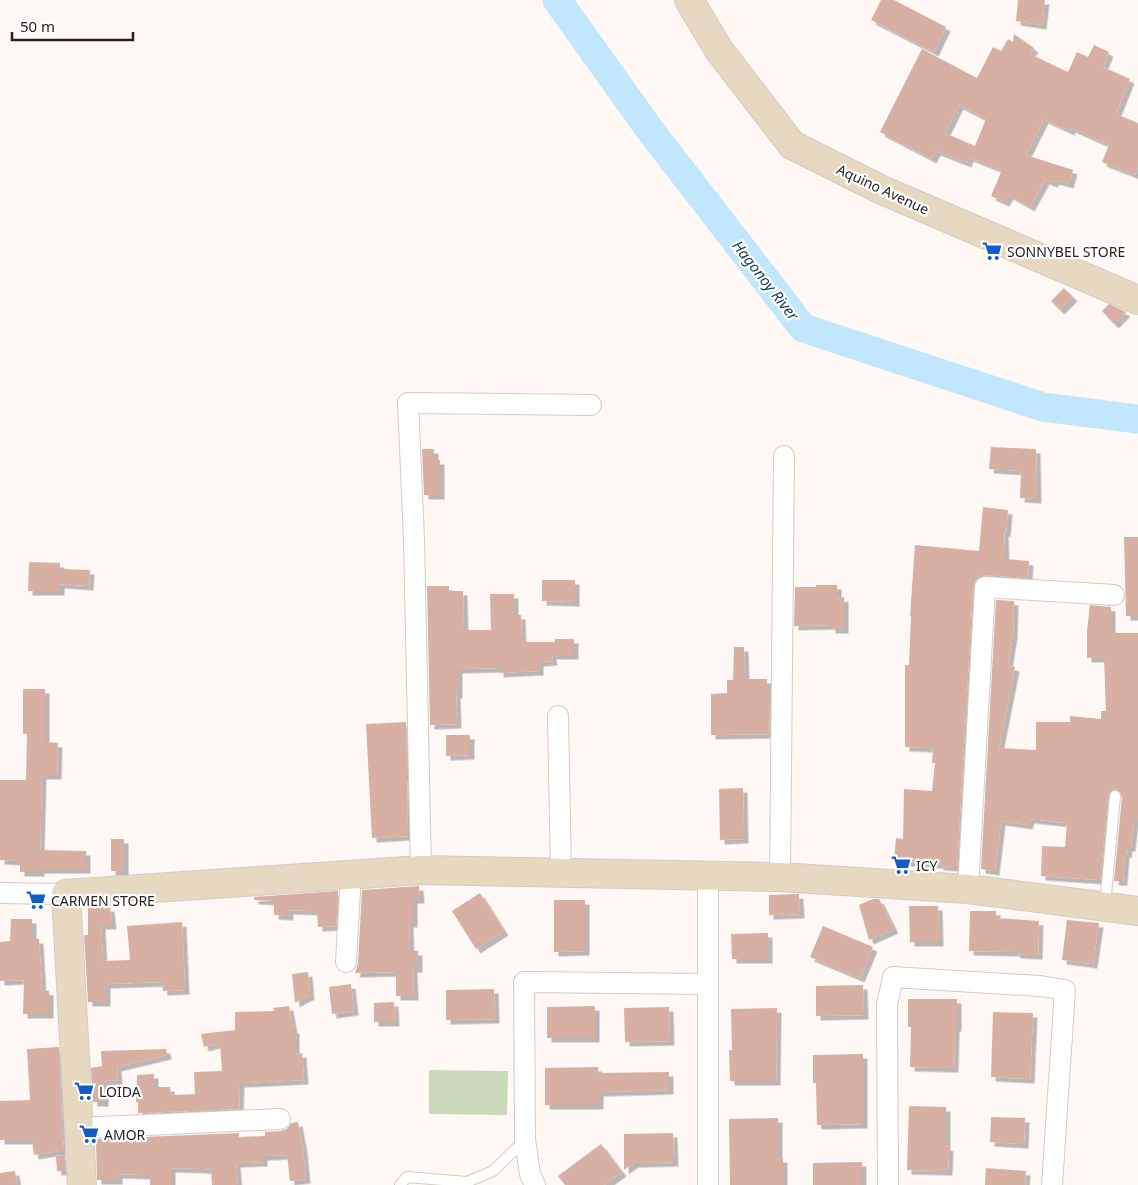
<svg xmlns="http://www.w3.org/2000/svg" width="1138" height="1185" viewBox="0 0 1138 1185" font-family="'Noto Sans',sans-serif">
	<style>
		.green { fill: #cad9b9 }
		.lines { fill: none; stroke-linecap: round; stroke-linejoin: round }
		.river { stroke: #c1e7fd; stroke-width: 29 }
		.building { fill: #d7afa3; fill-rule: evenodd; filter: url(#shadow) }
		.lane-casing { stroke: #d5cac5; stroke-width: 12 }
		.street-casing { stroke: #d5cac5; stroke-width: 22 }
		.secondary-casing { stroke: #d5cac5; stroke-width: 30 }
		.lane { stroke: #fff; stroke-width: 10 }
		.street { stroke: #fff; stroke-width: 20 }
		.secondary { stroke: #e7d9c1; stroke-width: 28 }
		.labels { text-anchor: middle; dominant-baseline: central; stroke-width: 4.5; stroke-linejoin: round; paint-order: stroke }
		.street-label { font-size: 14px; fill: #272221; stroke: #fff }
		.poi-label { font-size: 14px; fill: #272221; stroke: #fff; text-anchor: start }
		.water-label { font-size: 15px; font-style: italic; fill: #0a3d54; stroke: #fff }
	</style>
	<defs>
		<filter id="shadow"><feDropShadow dx="4.5" dy="4.5" stdDeviation="0" flood-color="#0004"/></filter>
	</defs>
	<rect width="100%" height="100%" fill="#fff8f5"/>
	<path class="green" d="M 429,1070 L 508,1071 L 507,1115 L 429,1114 Z"/>
	<g class="lines">
		<path class="river" d="M 557,0 L 650,130 L 803,328 L 1043,407 L 1138,419"/>
	</g>
	<path class="building" d="M 881,0 L 894,0 L 946,27 L 934,52 L 871,20 Z
		M 1018,0 L 1045,0 L 1042,25 L 1016,21 Z
		M 1014,34 L 1034,48 L 1030,54 L 1068,72 L 1077,52 L 1088,57 L 1094,45 L 1109,52 L 1103,67 L 1130,79 L 1116,114 L 1138,123 L 1138,167 L 1135,175 L 1102,162 L 1109,145 L 1071,128 L 1070,131 L 1044,119 L 1026,155 L 1073,170 L 1069,184 L 1055,180 L 1053,183 L 1045,180 L 1030,207 L 1009,195 L 1005,202 L 991,196 L 1001,172 L 998,171 L 999,169 L 969,157 L 967,163 L 936,151 L 932,159 L 880,132 L 922,49 L 977,78 L 993,47 L 1001,51 L 1008,39 L 1013,42 ZM 959,105 L 986,119 L 975,146 L 945,133 Z
		M 1064,288 L 1073,297 L 1060,310 L 1051,301 Z
		M 1109,304 L 1126,312 L 1114,324 L 1102,311 Z
		M 991,447 L 1036,449 L 1037,499 L 1020,498 L 1021,471 L 989,469 Z
		M 422,449 L 434,449 L 434,460 L 440,460 L 440,495 L 424,495 Z
		M 983,507 L 1008,510 L 1006,533 L 1004,532 L 1005,559 L 1029,561 L 1028,578 L 985,575 L 980,576 L 975,580 L 973,586 L 957,867 L 939,866 L 939,864 L 894,861 L 896,838 L 903,839 L 904,789 L 932,791 L 935,763 L 932,763 L 933,748 L 905,747 L 905,665 L 909,665 L 911,616 L 910,616 L 915,545 L 979,551 Z
		M 1124,537 L 1138,537 L 1138,616 L 1126,616 Z
		M 29,562 L 60,563 L 60,569 L 90,570 L 89,586 L 60,584 L 60,591 L 28,591 Z
		M 542,580 L 575,580 L 575,602 L 542,601 Z
		M 816,585 L 837,585 L 837,598 L 844,597 L 844,629 L 831,629 L 831,625 L 794,626 L 795,587 L 816,587 Z
		M 427,586 L 449,586 L 449,591 L 463,591 L 464,630 L 491,630 L 490,594 L 514,594 L 514,615 L 521,615 L 522,642 L 555,642 L 555,639 L 574,639 L 574,655 L 552,655 L 553,661 L 539,662 L 539,671 L 499,673 L 499,668 L 458,669 L 458,694 L 456,694 L 457,724 L 430,725 Z
		M 996,600 L 1014,601 L 1013,634 L 1008,665 L 1015,667 L 999,748 L 1036,750 L 1036,722 L 1070,722 L 1070,716 L 1101,719 L 1101,711 L 1106,711 L 1104,658 L 1087,658 L 1087,631 L 1090,605 L 1111,607 L 1111,633 L 1138,633 L 1138,820 L 1134,820 L 1131,847 L 1128,847 L 1127,854 L 1125,853 L 1123,881 L 1114,881 L 1122,797 L 1119,791 L 1115,789 L 1110,792 L 1108,795 L 1100,880 L 1041,876 L 1042,846 L 1065,847 L 1067,823 L 1030,819 L 1028,825 L 1001,821 L 995,871 L 981,869 Z
		M 734,647 L 744,647 L 745,679 L 767,679 L 767,693 L 770,693 L 769,734 L 711,735 L 711,694 L 727,693 L 727,680 L 733,680 Z
		M 23,689 L 45,689 L 45,742 L 58,743 L 57,775 L 42,775 L 40,850 L 86,851 L 86,869 L 40,869 L 40,872 L 20,872 L 20,861 L 0,860 L 0,780 L 26,780 L 27,734 L 23,734 Z
		M 406,722 L 408,836 L 372,838 L 366,724 Z
		M 446,735 L 470,735 L 470,755 L 446,756 Z
		M 743,788 L 744,839 L 720,840 L 719,789 Z
		M 111,839 L 124,839 L 124,871 L 111,871 Z
		M 419,886 L 420,899 L 413,899 L 413,923 L 409,923 L 410,951 L 418,951 L 418,968 L 413,968 L 414,996 L 396,996 L 396,972 L 355,973 L 358,963 L 362,890 Z
		M 338,891 L 336,926 L 318,927 L 317,911 L 289,910 L 289,916 L 274,915 L 274,901 L 254,900 L 254,897 Z
		M 480,893 L 504,931 L 476,949 L 452,911 Z
		M 799,894 L 800,914 L 769,915 L 769,895 Z
		M 873,899 L 879,899 L 894,929 L 869,940 L 859,905 Z
		M 554,900 L 585,900 L 585,951 L 554,952 Z
		M 909,906 L 938,906 L 939,942 L 910,942 Z
		M 110,907 L 112,925 L 101,925 L 103,961 L 130,960 L 127,926 L 182,922 L 185,990 L 163,991 L 162,982 L 106,984 L 106,1002 L 88,1002 L 84,935 L 88,935 L 88,908 Z
		M 970,911 L 996,911 L 996,918 L 1039,921 L 1038,955 L 1016,954 L 1016,952 L 969,951 Z
		M 11,919 L 32,919 L 32,939 L 39,939 L 42,990 L 49,991 L 49,1014 L 23,1014 L 24,980 L 0,981 L 0,942 L 10,941 Z
		M 1067,920 L 1099,923 L 1093,964 L 1062,960 Z
		M 823,926 L 873,947 L 860,978 L 810,957 Z
		M 768,933 L 768,959 L 732,959 L 731,934 Z
		M 308,972 L 310,995 L 295,1003 L 292,974 Z
		M 351,984 L 354,1011 L 332,1014 L 329,987 Z
		M 863,985 L 864,1015 L 816,1016 L 816,986 Z
		M 494,989 L 495,1019 L 446,1020 L 446,990 Z
		M 908,999 L 957,999 L 957,1027 L 955,1027 L 954,1068 L 910,1067 L 911,1027 L 908,1027 Z
		M 394,1002 L 395,1022 L 374,1022 L 374,1003 Z
		M 289,1006 L 293,1029 L 295,1029 L 295,1054 L 302,1053 L 304,1080 L 240,1083 L 239,1109 L 138,1113 L 138,1102 L 136,1102 L 137,1075 L 154,1074 L 154,1087 L 170,1087 L 171,1095 L 195,1094 L 194,1072 L 222,1071 L 220,1043 L 204,1047 L 201,1034 L 235,1030 L 235,1012 L 274,1011 L 273,1008 Z
		M 595,1006 L 595,1038 L 547,1038 L 547,1007 Z
		M 669,1007 L 670,1041 L 625,1042 L 624,1008 Z
		M 777,1008 L 776,1081 L 730,1081 L 729,1050 L 732,1050 L 731,1009 Z
		M 993,1012 L 1033,1013 L 1030,1079 L 991,1077 Z
		M 59,1047 L 62,1129 L 64,1150 L 34,1155 L 32,1140 L 0,1140 L 0,1101 L 30,1100 L 27,1049 Z
		M 166,1049 L 167,1055 L 117,1067 L 118,1080 L 104,1081 L 104,1102 L 93,1102 L 91,1068 L 102,1066 L 101,1051 Z
		M 863,1054 L 863,1124 L 817,1125 L 816,1083 L 813,1083 L 813,1055 Z
		M 598,1067 L 598,1073 L 669,1072 L 669,1090 L 599,1092 L 599,1105 L 545,1105 L 545,1068 Z
		M 909,1106 L 946,1107 L 946,1146 L 949,1147 L 948,1171 L 907,1170 Z
		M 991,1117 L 1025,1118 L 1024,1144 L 990,1142 Z
		M 778,1118 L 778,1158 L 783,1158 L 783,1185 L 730,1185 L 729,1119 Z
		M 298,1122 L 303,1148 L 306,1179 L 290,1181 L 287,1155 L 263,1156 L 263,1162 L 236,1163 L 238,1185 L 212,1185 L 211,1170 L 203,1169 L 171,1168 L 171,1185 L 150,1185 L 150,1175 L 118,1174 L 118,1180 L 97,1180 L 96,1139 L 239,1133 L 239,1137 L 265,1136 L 265,1132 L 281,1131 L 287,1129 L 291,1123 Z
		M 673,1133 L 674,1162 L 634,1163 L 624,1170 L 624,1134 Z
		M 601,1144 L 622,1172 L 604,1185 L 565,1185 L 558,1176 Z
		M 65,1155 L 66,1171 L 57,1171 L 56,1156 Z
		M 862,1162 L 862,1185 L 813,1185 L 813,1163 Z
		M 986,1168 L 1026,1171 L 1025,1185 L 985,1185 Z
		M 15,1171 L 17,1185 L 0,1185 L 0,1173 Z"/>
	<g class="lines">
		<defs>
			<path id="lane" d="M 1105,905 L 1115,796
				M 400,1185 L 407,1177 L 467,1182 L 493,1171 L 525,1140"/>
			<path id="street" d="M 558,716 L 561,873
				M 421,870 L 414,539 L 408,403 L 591,405
				M 708,875 L 708,1185
				M 780,877 L 784,456
				M 968,889 L 985,587 L 1114,595
				M 0,893 L 66,894
				M 346,962 L 351,874
				M 78,1128 L 280,1119
				M 535,1185 L 530,1174 L 525,1140 L 524,982 L 708,984
				M 888,1185 L 887,1005 L 893,977 L 1040,986 L 1065,990 L 1052,1185"/>
			<path id="secondary" d="M 689,0 L 719,50 L 792,145 L 882,190 L 1138,300
				M 82,1185 L 66,894 L 421,870 L 780,877 L 968,889 L 1138,911"/>
		</defs>
		<use href="#lane" class="lane-casing"/>
		<use href="#street" class="street-casing"/>
		<use href="#secondary" class="secondary-casing"/>
		<use href="#lane" class="lane"/>
		<use href="#street" class="street"/>
		<use href="#secondary" class="secondary"/>
	</g>
	<defs>
		<symbol id="supermarket-bare" viewBox="-9 -9 18 18"><path d="M-6-5.5h2.5l.6 2H6L4.5 2H-2.5L-4.4-4H-6ZM-1.5 3.2a1.3 1.3 0 1 0 .1 0ZM3 3.2a1.3 1.3 0 1 0 .1 0Z" fill="#125dc7" stroke="#fff" stroke-width="2.5" paint-order="stroke"/></symbol>
	</defs>
	<g fill-rule="evenodd">
		<use href="#supermarket-bare" x="978" y="237" width="28" height="28"/>
		<use href="#supermarket-bare" x="887" y="851" width="28" height="28"/>
		<use href="#supermarket-bare" x="22" y="886" width="28" height="28"/>
		<use href="#supermarket-bare" x="70" y="1077" width="28" height="28"/>
		<use href="#supermarket-bare" x="75" y="1120" width="28" height="28"/>
	</g>
	<g class="labels">
		<g class="street-label">
			<text transform="translate(883 189) rotate(25)">Aquino Avenue</text>
		</g>
		<g class="poi-label">
			<text x="1007" y="251">SONNYBEL STORE</text>
			<text x="916" y="865">ICY</text>
			<text x="51" y="900">CARMEN STORE</text>
			<text x="99" y="1091">LOIDA</text>
			<text x="104" y="1134">AMOR</text>
		</g>
		<g class="water-label">
			<text transform="translate(766 280) rotate(52)">Hagonoy River</text>
		</g>
	</g>
	<path d="M12 32v8h121v-8" fill="none" stroke="#272221" stroke-width="2.5"/>
	<text x="20" y="32" font-size="15" fill="#272221" stroke="#ffffff" stroke-width="4" paint-order="stroke">50 m</text>
</svg>
